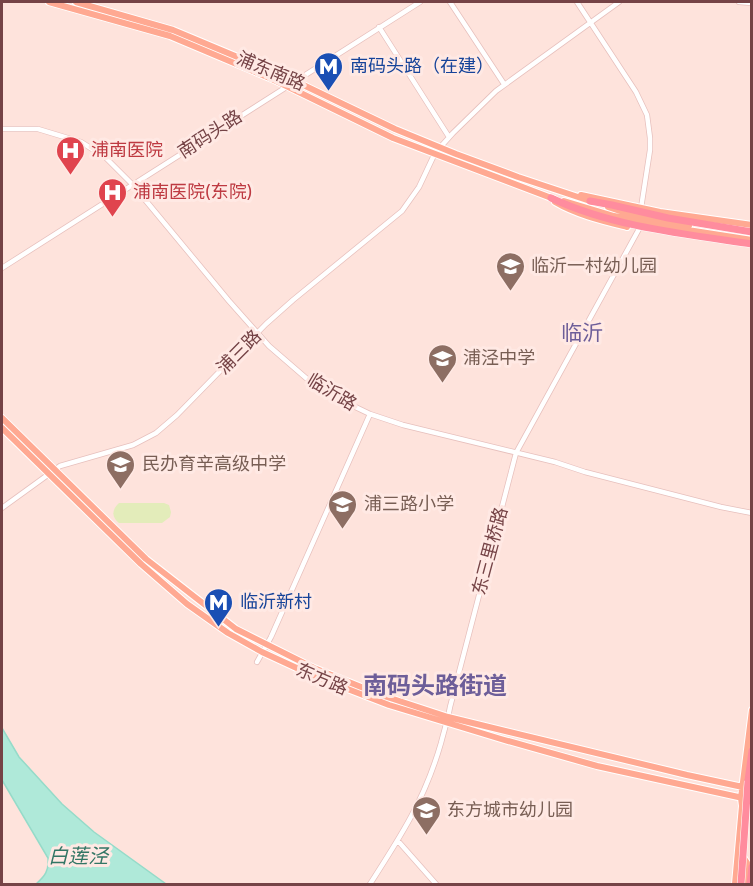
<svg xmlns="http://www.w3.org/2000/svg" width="753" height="886" viewBox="0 0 753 886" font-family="Cabin,'Noto Sans SC',sans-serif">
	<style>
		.green { fill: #e3ecba }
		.water { fill: #afe9d9; stroke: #95dbc9; stroke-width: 1.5 }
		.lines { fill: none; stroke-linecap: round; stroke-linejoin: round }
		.minor-casing { stroke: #e7c0bd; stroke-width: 6 }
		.major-casing { stroke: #fff; stroke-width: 8 }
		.highway-casing { stroke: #fff; stroke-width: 8 }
		.minor { stroke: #fff; stroke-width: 4.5 }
		.major { stroke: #ffa992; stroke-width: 6 }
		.highway { stroke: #ff8c9e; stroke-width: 7 }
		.highway-bridge-casing { stroke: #fff; stroke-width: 8; stroke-linecap: butt }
		.highway-bridge { stroke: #ff8c9e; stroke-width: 7 }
		.labels { text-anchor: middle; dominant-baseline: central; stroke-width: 6; stroke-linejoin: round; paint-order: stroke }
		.transit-label { font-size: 18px; fill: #164399; stroke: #ffe9e4; text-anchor: start }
		.street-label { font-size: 18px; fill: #754346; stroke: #ffe9e4 }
		.health-label { font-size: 18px; fill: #be3a42; stroke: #ffe9e4; text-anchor: start }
		.education-label { font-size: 18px; fill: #785e54; stroke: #ffe9e4; text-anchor: start }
		.water-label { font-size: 20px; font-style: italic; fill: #337665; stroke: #ffe9e4 }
		.quarter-label { font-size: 21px; fill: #6d5e99; stroke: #ffe9e4 }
		.district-label { font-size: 24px; font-weight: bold; fill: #6d5e99; stroke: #ffe9e4 }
	</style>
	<rect width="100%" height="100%" fill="#fee3dc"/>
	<path class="green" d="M 119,503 L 164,503 L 169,505 L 171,512 L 170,517 L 162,523 L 119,523 C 111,517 112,509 119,503 Z"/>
	<path class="water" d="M 2,728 L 19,757 L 62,804 L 94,832 L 166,884 L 36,884 C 45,876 49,871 48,858 L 2,780 Z"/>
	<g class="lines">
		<defs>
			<path id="minor" d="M 450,2 L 504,84
				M 577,2 L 636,92 L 647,115 L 650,138 L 650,150 L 641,208
				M 739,2 L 752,3
				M 379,27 L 449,137
				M 2,129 L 38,129 L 81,142 L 105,157 L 132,184 L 229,301 L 269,346 L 306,378 L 347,403 L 370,414 L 403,425 L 555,462 L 585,472 L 721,507 L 752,513
				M 2,268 L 420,2
				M 2,508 L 60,466 L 133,445 L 156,433 L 177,415 L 266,324 L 293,300 L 402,211 L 419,187 L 435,153 L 453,133 L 496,91 L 619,2
				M 257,662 L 271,637 L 370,414
				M 398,841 L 436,884
				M 370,884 C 401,836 425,799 441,743 C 444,731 448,719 450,707 L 516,453 L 639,229"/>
			<path id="major" d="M 49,2 L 170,36 L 272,79 L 393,138 L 554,199
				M 76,2 L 173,30 L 295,81 L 395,129 L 456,154 L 518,177 L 593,202
				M 581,195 L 660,212 L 752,225
				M 564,201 L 614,216 L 662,226 L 752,240
				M 555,202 C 577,215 603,221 627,227
				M 608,207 L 629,214 L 689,226
				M 2,418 L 146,559 L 236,629 L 314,668 L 381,695 L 448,717 L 687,775 L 752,789
				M 2,428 L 141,564 L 187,604 L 228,633 L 262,652 L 314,676 L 389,705 L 501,739 L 597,766 L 752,800
				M 743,857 L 747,863 L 746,884
				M 735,884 L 742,806 L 741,798 L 752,710"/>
			<path id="highway" d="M 551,198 C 613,227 684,234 752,244
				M 590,201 L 612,205 L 668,218 L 752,232
				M 748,781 L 752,751
				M 750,884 L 752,867"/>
		</defs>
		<use href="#minor" class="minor-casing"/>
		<use href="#major" class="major-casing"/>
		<use href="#highway" class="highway-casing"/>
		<use href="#minor" class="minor"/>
		<use href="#major" class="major"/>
		<use href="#highway" class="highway"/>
		<defs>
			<path id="highway-bridge" d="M 741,884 L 748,781"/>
		</defs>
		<use href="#highway-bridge" class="highway-bridge-casing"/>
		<use href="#highway-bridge" class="highway-bridge"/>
	</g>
	<defs>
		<symbol id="metro-pin" viewBox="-11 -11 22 30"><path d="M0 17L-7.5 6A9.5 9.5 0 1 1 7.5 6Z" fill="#1a4fb4" stroke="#ffe9e4"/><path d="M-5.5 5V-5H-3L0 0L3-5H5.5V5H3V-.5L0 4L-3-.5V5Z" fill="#fff"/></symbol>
		<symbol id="hospital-pin" viewBox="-11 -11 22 30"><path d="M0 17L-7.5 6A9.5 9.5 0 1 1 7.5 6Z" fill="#e0444e" stroke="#ffe9e4"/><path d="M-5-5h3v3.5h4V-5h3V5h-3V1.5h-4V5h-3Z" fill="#fff"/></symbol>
		<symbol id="school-pin" viewBox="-11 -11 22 30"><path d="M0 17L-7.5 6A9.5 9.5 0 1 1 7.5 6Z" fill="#8d6e63" stroke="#ffe9e4"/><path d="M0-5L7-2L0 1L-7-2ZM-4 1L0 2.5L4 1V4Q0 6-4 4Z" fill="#fff"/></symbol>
	</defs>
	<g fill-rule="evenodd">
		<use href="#metro-pin" x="312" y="50" width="33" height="45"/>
		<use href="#hospital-pin" x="54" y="134" width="33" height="45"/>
		<use href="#hospital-pin" x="96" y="176" width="33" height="45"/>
		<use href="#school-pin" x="494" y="250" width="33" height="45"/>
		<use href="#school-pin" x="426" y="342" width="33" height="45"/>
		<use href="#school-pin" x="104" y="448" width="33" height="45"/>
		<use href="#school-pin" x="326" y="488" width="33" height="45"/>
		<use href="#metro-pin" x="202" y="586" width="33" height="45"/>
		<use href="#school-pin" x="410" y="794" width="33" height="45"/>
	</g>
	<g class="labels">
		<g class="transit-label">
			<text x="350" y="66">南码头路（在建）</text>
			<text x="240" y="602">临沂新村</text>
		</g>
		<g class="street-label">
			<text transform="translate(271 71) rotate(23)">浦东南路</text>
			<text transform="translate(210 134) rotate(-33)">南码头路</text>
			<text transform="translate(239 352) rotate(-45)">浦三路</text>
			<text transform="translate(332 392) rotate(31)">临沂路</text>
			<text transform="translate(490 551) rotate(-75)">东三里桥路</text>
			<text transform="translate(322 679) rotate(23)">东方路</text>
		</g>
		<g class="health-label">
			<text x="91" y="150">浦南医院</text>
			<text x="133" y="192">浦南医院(东院)</text>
		</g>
		<g class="education-label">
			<text x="531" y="266">临沂一村幼儿园</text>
			<text x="463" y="358">浦泾中学</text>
			<text x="142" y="464">民办育辛高级中学</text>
			<text x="364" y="504">浦三路小学</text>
			<text x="447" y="810">东方城市幼儿园</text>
		</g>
		<g class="water-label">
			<text x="78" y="856">白莲泾</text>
		</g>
		<g class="quarter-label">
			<text x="582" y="332">临沂</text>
		</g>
		<g class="district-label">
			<text x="435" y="685">南码头路街道</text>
		</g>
	</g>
	<rect width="753" height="886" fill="none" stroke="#754346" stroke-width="6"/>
</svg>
